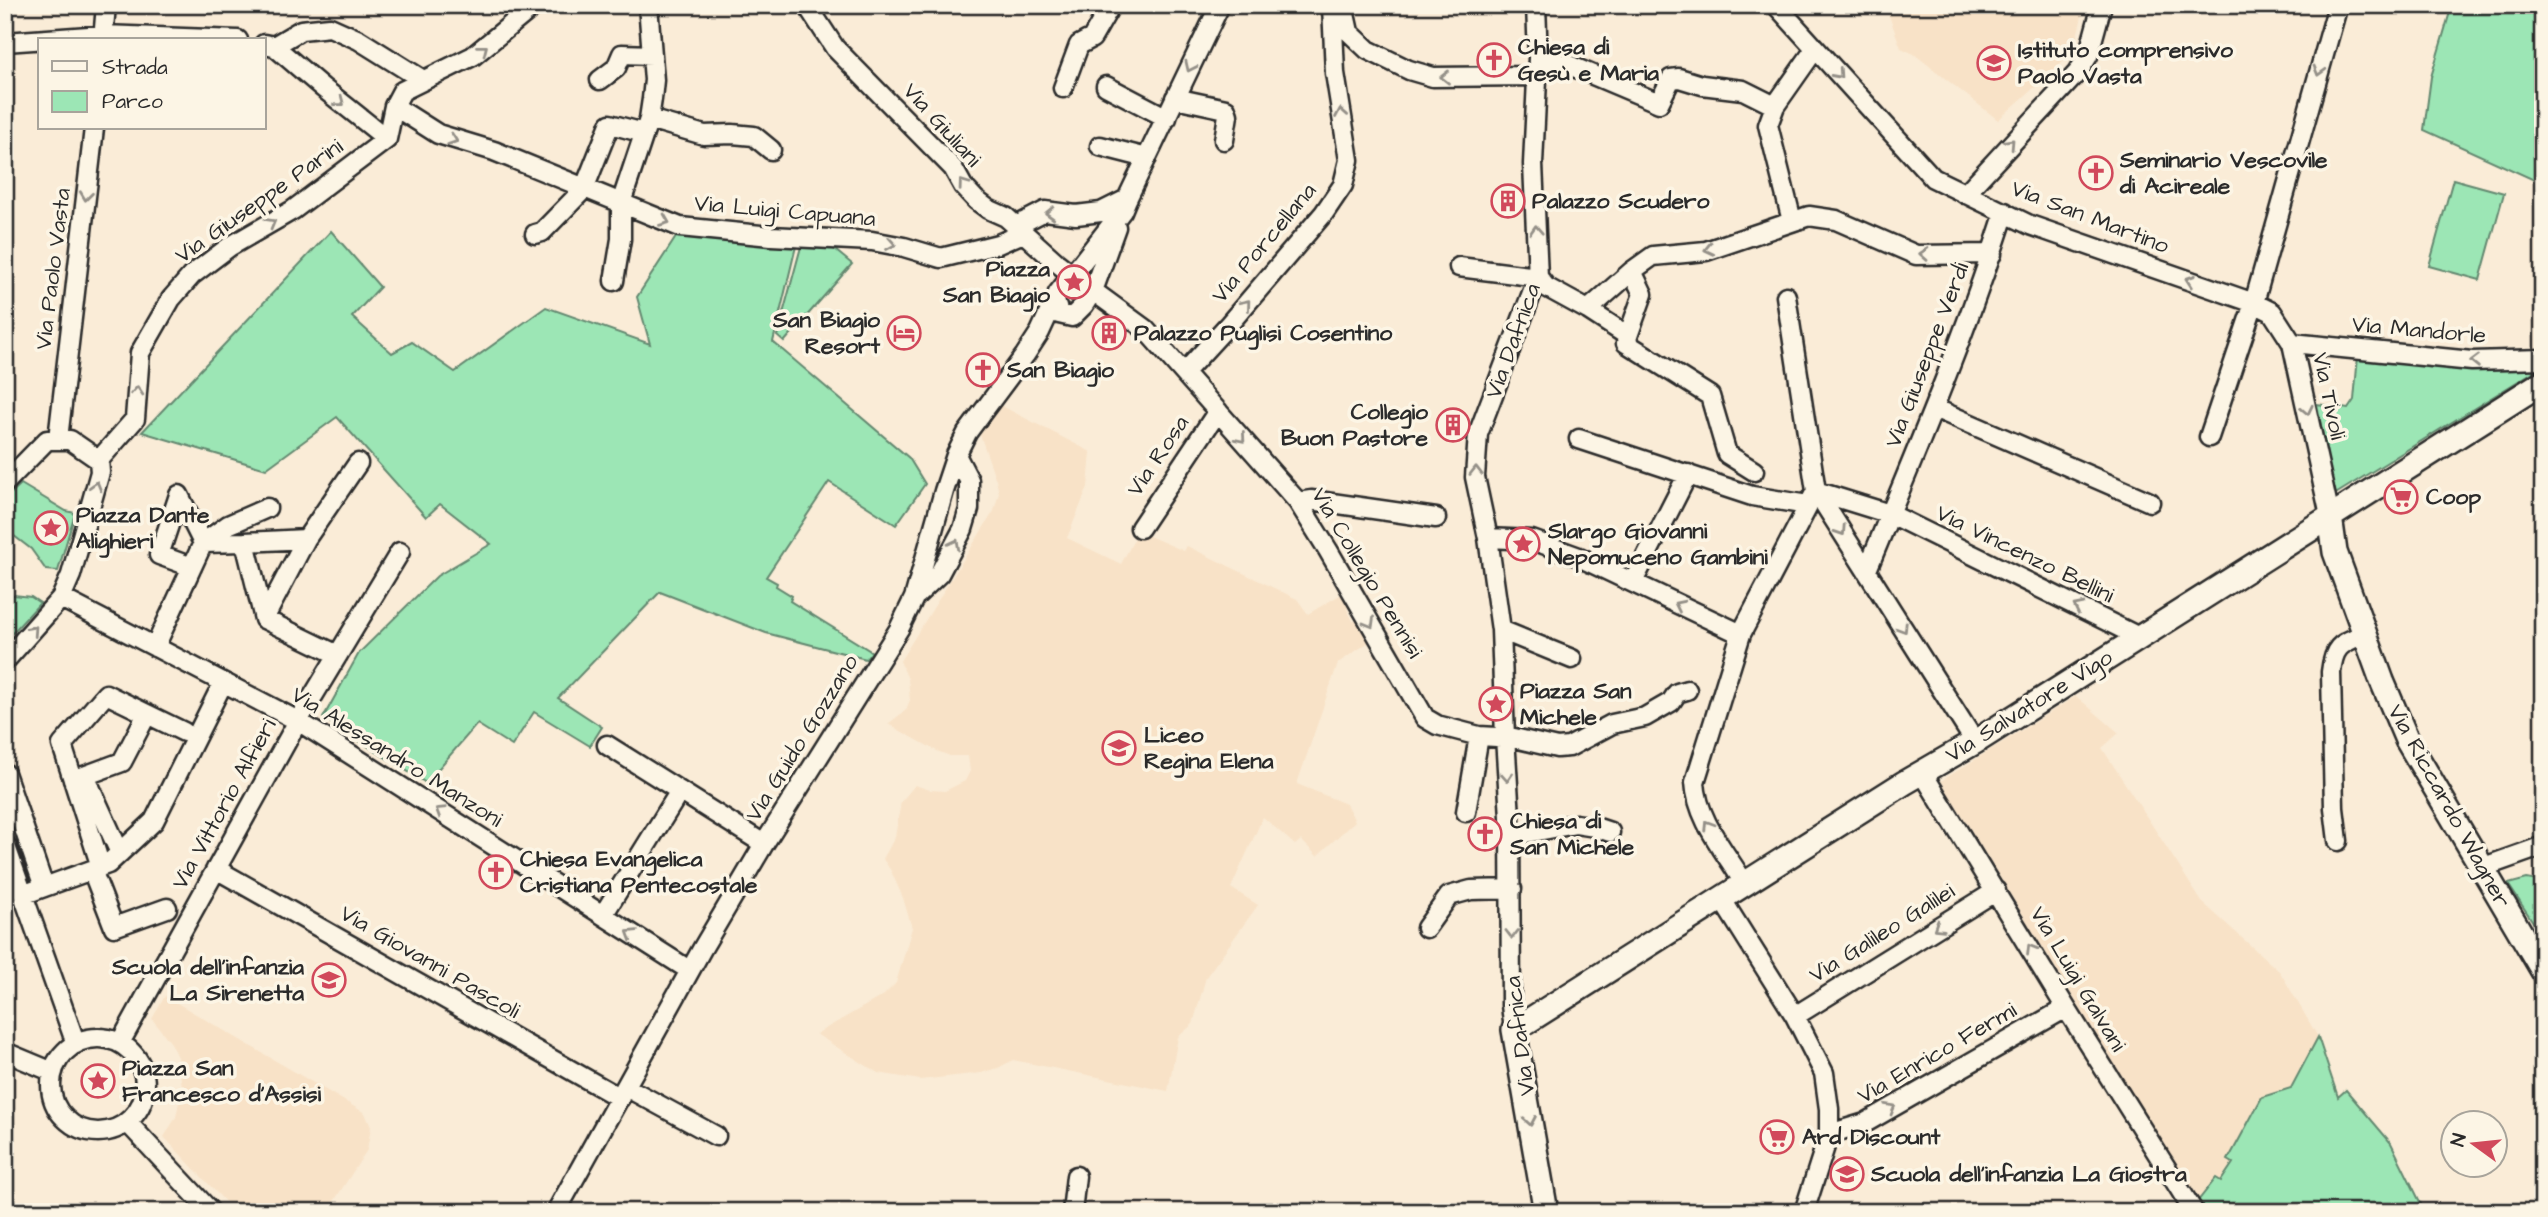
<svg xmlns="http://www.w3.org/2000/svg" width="2548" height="1217" viewBox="0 0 2548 1217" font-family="'Architects Daughter',sans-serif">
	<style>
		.built { fill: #f8e2c7 }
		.green { fill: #9ce6b5; stroke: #648870; stroke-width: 2 }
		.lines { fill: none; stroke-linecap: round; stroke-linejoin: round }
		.minor-casing { stroke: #2b2b2b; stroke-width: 23 }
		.tertiary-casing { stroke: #2b2b2b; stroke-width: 28 }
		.minor { stroke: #fcf5e5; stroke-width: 18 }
		.tertiary { stroke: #fcf5e5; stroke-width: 23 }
		.oneway { stroke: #949088 }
		.labels { text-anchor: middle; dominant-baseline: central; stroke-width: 7; stroke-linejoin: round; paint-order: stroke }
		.poi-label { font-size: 23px; font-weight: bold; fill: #2b2b2b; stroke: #fcf5e5; text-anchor: start }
		.street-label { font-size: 23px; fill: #2b2b2b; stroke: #fcf5e5 }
	</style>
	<rect width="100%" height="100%" fill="#faecd7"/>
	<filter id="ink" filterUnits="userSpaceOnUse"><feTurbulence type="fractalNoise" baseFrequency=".0143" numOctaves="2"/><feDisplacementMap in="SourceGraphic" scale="14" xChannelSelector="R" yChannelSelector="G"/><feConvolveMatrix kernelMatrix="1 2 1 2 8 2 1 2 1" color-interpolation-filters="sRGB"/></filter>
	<g filter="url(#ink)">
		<path class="built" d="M 1885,5 L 2085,5 L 2076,40 L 2067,58 L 2050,74 L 2043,71 L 2034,81 L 2035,87 L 1998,120 L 1914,54 L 1901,48 Z
			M 998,404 L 1091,452 L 1088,487 L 1067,538 L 1121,564 L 1137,534 L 1149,536 L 1184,551 L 1187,546 L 1297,599 L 1308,614 L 1345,592 L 1350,600 L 1347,609 L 1353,621 L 1360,622 L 1372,640 L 1338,663 L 1297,784 L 1346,804 L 1355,821 L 1317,856 L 1301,840 L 1295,845 L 1263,817 L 1231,888 L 1258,905 L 1206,977 L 1193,1024 L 1178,1037 L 1168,1091 L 1013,1060 L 998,1068 L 981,1073 L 920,1080 L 878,1073 L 816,1034 L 884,995 L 896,983 L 912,928 L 903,898 L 891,871 L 883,859 L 895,837 L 901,802 L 915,785 L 930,790 L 945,791 L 965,781 L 970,771 L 968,756 L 950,756 L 937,751 L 888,724 L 906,710 L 910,700 L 908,679 L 900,661 L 994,511 L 999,493 L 996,480 L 978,429 Z
			M 2076,696 L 2119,733 L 2102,748 L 2202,902 L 2280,972 L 2318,1037 L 2291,1088 L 2229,1160 L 2233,1163 L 2221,1181 L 2216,1179 L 2198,1201 L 1941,781 Z
			M 165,996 L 365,1113 L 371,1127 L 367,1150 L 327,1212 L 235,1212 L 164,1137 L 176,1117 L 182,1087 L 178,1057 L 171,1043 L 152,1019 Z"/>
		<path class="green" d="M 2452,5 L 2543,5 L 2543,184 L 2424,130 L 2431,77 Z
			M 2453,179 L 2504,193 L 2480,280 L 2429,266 Z
			M 331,231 L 380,287 L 352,317 L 392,353 L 412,342 L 455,372 L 546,307 L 650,344 L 637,297 L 680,231 L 797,242 L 773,342 L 909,458 L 925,484 L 896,525 L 829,482 L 766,577 L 777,583 L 776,586 L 792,596 L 790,601 L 872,652 L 866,659 L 766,633 L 660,592 L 558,698 L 602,727 L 590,746 L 534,712 L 512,746 L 477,724 L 426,783 L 323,718 L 359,653 L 437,576 L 491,544 L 440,504 L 426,517 L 337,417 L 266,469 L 142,432 Z
			M 802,243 L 829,245 L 852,264 L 784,342 L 777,336 Z
			M 2358,356 L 2541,367 L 2334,495 L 2317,404 L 2348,409 L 2354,400 Z
			M 21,484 L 66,511 L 75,513 L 58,571 L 46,570 L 31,549 L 5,529 L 5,499 Z
			M 5,594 L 31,597 L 40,603 L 5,641 Z
			M 2527,879 L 2543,882 L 2543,937 L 2508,884 Z
			M 2318,1037 L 2338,1097 L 2346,1090 L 2391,1143 L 2425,1212 L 2205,1211 L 2198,1201 L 2216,1178 L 2221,1181 L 2233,1163 L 2228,1160 L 2262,1097 L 2291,1088 Z"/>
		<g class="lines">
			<defs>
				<path id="minor" d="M 807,5 L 835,48 L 953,168 L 963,186 L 976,200 L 988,209 L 1006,217 L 1056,262 L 1093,291 L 1116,227
					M 1343,5 L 1349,32 L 1368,50 L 1409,70 L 1433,77 L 1538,76
					M 1776,5 L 1933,178 L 2030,225 L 2254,303 L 2272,312 L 2292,343 L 2330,516
					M 103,40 L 106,5
					M 5,42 L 103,35 L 238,40
					M 264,44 L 274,46 L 323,88 L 387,139
					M 274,46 L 301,30 L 330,27 L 359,40 L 423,80
					M 1538,58 L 1569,65 L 1659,103 L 1671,79 L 1679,78 L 1702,85 L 1743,90 L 1775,106
					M 600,80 L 616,68 L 622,54 L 652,55
					M 1106,86 L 1167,118
					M 1063,88 L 1079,45 L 1092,38 L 1111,5
					M 1175,98 L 1226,109 L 1228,115 L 1224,140
					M 394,106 L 438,134 L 494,151 L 680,227 L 771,236 L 872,241 L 904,247 L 941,258 L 998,244 L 1023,233
					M 649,119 L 704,135 L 732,134 L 754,136 L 771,150
					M 1100,146 L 1147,158
					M 1965,194 L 2078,72 L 2088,56 L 2102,5
					M 1792,221 L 1768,125 L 1775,106 L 1815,49
					M 1016,226 L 1045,211 L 1076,215 L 1101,212 L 1127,199 L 1220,5
					M 535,234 L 542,232 L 584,189 L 610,124 L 644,133
					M 1459,267 L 1538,277 L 1546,287 L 1588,310
					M 1632,271 L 1643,294 L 1628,336 L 1588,310 L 1632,271 L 1653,256 L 1706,251 L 1809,216 L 1836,220 L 1916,255 L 1992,254
					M 614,281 L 621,239 L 621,203 L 649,119 L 652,99 L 654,80 L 648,5
					M 1786,296 L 1816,491 L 1975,742
					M 1055,301 L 1059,314 L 1072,317 L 1084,305 L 1093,291 L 1145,329 L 1298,502 L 1328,550 L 1425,718 L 1437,725 L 1479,736 L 1514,738 L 1557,748 L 1569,747 L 1612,724 L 1645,717 L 1671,702 L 1677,693 L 1687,690
					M 1628,336 L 1626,343 L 1710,396 L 1727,454 L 1754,471
					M 2292,343 L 2472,361 L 2543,359
					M 1184,373 L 1229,324 L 1324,213 L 1343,185 L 1349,160 L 1335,73 L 1332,5
					M 1934,408 L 2150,502
					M 2209,437 L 2254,303 L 2338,5
					M 58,439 L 94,128
					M 1579,439 L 1752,496 L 1808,505
					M 99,460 L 135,419 L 140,353 L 171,299 L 192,275 L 229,247 L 293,210 L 387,139 L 394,106 L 402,91 L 473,56 L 535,5
					M 5,483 L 47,440 L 70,440 L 99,460 L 100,472 L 71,575 L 61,598 L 5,661
					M 1816,491 L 1890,514 L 2139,637
					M 1298,502 L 1311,500 L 1436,518
					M 1140,528 L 1218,411
					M 1488,538 L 1532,540 L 1579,557 L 1741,634
					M 245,542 L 306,539 L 358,463
					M 192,567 L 159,555 L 179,495 L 203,543 L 228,525 L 267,508
					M 1867,570 C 1916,452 1966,334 2005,212
					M 1633,582 L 1688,474
					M 917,595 L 939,574 L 963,529 L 969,509 L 969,480 L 956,455
					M 61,598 L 298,721 L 689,970
					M 264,619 L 306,539
					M 1501,630 L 1572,659
					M 155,647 L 203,543 L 245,542 L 264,619 L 338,655
					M 607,745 L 764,844
					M 1922,772 L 2066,1008 L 2194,1212
					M 5,773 L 44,887
					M 85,776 L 120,853
					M 73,780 L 122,762 L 147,714
					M 1466,812 L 1479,736
					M 1510,836 L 1576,824 L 1595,827 L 1610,832
					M 2338,841 L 2334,808 L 2331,672 C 2334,645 2341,644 2364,634
					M 5,844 L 76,1044
					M 101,867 L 62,745 L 106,694 L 184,732
					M 2481,868 L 2543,846
					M 216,869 L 620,1098
					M 92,870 L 114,927 L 167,908
					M 1744,883 C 1725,851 1697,820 1695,782 L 1741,634 L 1816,491
					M 25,894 L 108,864 L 154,821 L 223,683
					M 1721,898 L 1795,1016 L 1824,1073 L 1829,1109 L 1829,1134 L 1804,1212
					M 603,915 L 680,791
					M 1426,928 L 1449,896 L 1471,890 L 1512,889
					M 1795,1016 L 1996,891
					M 1514,1030 L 1511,1005 L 1510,817 L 1505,737 L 1501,630 L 1488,538 L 1475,477 L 1478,434 L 1538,277 L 1533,164 L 1538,58 L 1536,5
					M51 1085a47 47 0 1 1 94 0a47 47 0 1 1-94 0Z
					M 120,1043 L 298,721 L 400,552
					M 5,1052 L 53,1072
					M 626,1087 L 716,1136
					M 127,1122 L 211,1212
					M 1829,1134 L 1865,1123 L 2066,1008
					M 556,1212 L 702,949 L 764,844 L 899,629 L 914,598 L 944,491 L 956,455 L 967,433 L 1025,355 L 1040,332 L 1058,293 L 1122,211 L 1127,199
					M 1072,1212 L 1076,1176"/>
				<path id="tertiary" d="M 2330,516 L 2335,552 L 2382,681 L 2407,740 L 2543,971
					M 1546,1212 L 1514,1030 L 1904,783 L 1975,742 L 2543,382"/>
			</defs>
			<use href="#minor" class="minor-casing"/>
			<use href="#tertiary" class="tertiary-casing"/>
			<use href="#minor" class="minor"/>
			<use href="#tertiary" class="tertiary"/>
		</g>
		<defs><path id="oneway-chevron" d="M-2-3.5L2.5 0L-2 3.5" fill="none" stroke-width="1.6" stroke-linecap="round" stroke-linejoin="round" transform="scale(1.75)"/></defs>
		<g class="oneway">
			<use href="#oneway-chevron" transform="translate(483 49) rotate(-38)"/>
			<use href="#oneway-chevron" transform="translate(1190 67) rotate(115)"/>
			<use href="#oneway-chevron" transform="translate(2319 71) rotate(106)"/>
			<use href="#oneway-chevron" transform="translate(1838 74) rotate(48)"/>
			<use href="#oneway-chevron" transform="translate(1445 77) rotate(180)"/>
			<use href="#oneway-chevron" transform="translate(340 102) rotate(38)"/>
			<use href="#oneway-chevron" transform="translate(1341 113) rotate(-100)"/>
			<use href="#oneway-chevron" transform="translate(453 140) rotate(19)"/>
			<use href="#oneway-chevron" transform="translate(2010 143) rotate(-47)"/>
			<use href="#oneway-chevron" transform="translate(963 184) rotate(-126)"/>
			<use href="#oneway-chevron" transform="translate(86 196) rotate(97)"/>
			<use href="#oneway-chevron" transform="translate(1050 213) rotate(178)"/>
			<use href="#oneway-chevron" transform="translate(665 221) rotate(22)"/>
			<use href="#oneway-chevron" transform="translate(271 223) rotate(-30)"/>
			<use href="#oneway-chevron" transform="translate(1536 230) rotate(-93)"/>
			<use href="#oneway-chevron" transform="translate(891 244) rotate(10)"/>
			<use href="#oneway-chevron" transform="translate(1709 249) rotate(167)"/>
			<use href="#oneway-chevron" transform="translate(1924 254) rotate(-176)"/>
			<use href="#oneway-chevron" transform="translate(2190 280) rotate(-161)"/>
			<use href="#oneway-chevron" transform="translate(1246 304) rotate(-50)"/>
			<use href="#oneway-chevron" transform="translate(2475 361) rotate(-179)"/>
			<use href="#oneway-chevron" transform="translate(137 391) rotate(-86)"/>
			<use href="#oneway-chevron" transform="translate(2307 410) rotate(78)"/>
			<use href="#oneway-chevron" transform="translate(1241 438) rotate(49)"/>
			<use href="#oneway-chevron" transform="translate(1476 471) rotate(-90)"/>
			<use href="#oneway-chevron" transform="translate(96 486) rotate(-74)"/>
			<use href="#oneway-chevron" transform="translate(1841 531) rotate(57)"/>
			<use href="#oneway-chevron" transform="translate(955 544) rotate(-62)"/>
			<use href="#oneway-chevron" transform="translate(1679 605) rotate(-154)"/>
			<use href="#oneway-chevron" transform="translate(2078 607) rotate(-154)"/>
			<use href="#oneway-chevron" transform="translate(1370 623) rotate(60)"/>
			<use href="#oneway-chevron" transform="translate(1903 628) rotate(58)"/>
			<use href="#oneway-chevron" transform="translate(33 630) rotate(-48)"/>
			<use href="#oneway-chevron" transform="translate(1507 777) rotate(86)"/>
			<use href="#oneway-chevron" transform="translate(440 811) rotate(-148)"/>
			<use href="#oneway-chevron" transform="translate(1708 825) rotate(-122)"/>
			<use href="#oneway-chevron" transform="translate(1938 927) rotate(148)"/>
			<use href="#oneway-chevron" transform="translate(631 934) rotate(-148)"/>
			<use href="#oneway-chevron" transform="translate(1512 934) rotate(90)"/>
			<use href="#oneway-chevron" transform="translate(2031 949) rotate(-121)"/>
			<use href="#oneway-chevron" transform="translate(1891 1108) rotate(-30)"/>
			<use href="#oneway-chevron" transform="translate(1530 1121) rotate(80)"/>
		</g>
	</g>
	<defs>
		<symbol id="church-ring" viewBox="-11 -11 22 22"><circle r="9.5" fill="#fcf5e5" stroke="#d1495b" stroke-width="1.5"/><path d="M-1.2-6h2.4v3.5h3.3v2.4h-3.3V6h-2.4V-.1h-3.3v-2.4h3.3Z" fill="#d1495b"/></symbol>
		<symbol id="school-ring" viewBox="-11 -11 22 22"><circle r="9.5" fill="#fcf5e5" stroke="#d1495b" stroke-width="1.5"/><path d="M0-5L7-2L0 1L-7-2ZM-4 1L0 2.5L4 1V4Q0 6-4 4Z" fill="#d1495b"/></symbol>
		<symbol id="building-ring" viewBox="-11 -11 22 22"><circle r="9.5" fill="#fcf5e5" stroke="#d1495b" stroke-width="1.5"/><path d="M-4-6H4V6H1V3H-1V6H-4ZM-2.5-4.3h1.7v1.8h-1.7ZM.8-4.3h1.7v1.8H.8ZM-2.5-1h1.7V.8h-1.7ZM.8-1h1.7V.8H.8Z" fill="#d1495b"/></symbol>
		<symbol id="sight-ring" viewBox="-11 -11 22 22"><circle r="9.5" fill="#fcf5e5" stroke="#d1495b" stroke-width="1.5"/><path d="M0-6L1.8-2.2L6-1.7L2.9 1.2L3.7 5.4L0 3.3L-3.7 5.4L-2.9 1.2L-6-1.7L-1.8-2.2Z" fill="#d1495b"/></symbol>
		<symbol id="hotel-ring" viewBox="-11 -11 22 22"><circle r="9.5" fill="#fcf5e5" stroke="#d1495b" stroke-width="1.5"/><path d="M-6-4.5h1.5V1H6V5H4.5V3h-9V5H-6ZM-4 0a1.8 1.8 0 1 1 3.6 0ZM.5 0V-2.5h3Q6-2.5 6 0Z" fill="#d1495b"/></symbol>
		<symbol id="supermarket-ring" viewBox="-11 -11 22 22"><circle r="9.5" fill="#fcf5e5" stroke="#d1495b" stroke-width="1.5"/><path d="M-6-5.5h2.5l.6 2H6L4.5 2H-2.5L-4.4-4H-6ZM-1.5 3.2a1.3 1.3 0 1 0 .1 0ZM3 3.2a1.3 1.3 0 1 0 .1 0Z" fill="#d1495b"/></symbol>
	</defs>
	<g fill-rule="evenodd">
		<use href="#church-ring" x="1475" y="41" width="38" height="38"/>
		<use href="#school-ring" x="1975" y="44" width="38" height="38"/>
		<use href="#church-ring" x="2077" y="154" width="38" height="38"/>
		<use href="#building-ring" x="1489" y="182" width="38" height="38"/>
		<use href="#sight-ring" x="1055" y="263" width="38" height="38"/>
		<use href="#hotel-ring" x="885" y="314" width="38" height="38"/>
		<use href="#building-ring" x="1090" y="314" width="38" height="38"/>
		<use href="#church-ring" x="964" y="351" width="38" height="38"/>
		<use href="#building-ring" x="1434" y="406" width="38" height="38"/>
		<use href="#supermarket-ring" x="2382" y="478" width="38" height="38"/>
		<use href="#sight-ring" x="32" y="509" width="38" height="38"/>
		<use href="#sight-ring" x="1504" y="525" width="38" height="38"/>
		<use href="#sight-ring" x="1477" y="685" width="38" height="38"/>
		<use href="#school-ring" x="1100" y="729" width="38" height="38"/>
		<use href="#church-ring" x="1466" y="815" width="38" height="38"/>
		<use href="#church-ring" x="477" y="853" width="38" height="38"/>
		<use href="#school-ring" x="310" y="961" width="38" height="38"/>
		<use href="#sight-ring" x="79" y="1062" width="38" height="38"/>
		<use href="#supermarket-ring" x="1758" y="1118" width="38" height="38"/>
		<use href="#school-ring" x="1828" y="1155" width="38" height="38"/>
	</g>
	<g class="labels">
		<g class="poi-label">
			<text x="1518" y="47">Chiesa di<tspan x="1518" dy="26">Gesù e Maria</tspan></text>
			<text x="2018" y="50">Istituto comprensivo<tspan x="2018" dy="26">Paolo Vasta</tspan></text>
			<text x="2120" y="160">Seminario Vescovile<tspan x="2120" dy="26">di Acireale</tspan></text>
			<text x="1532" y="201">Palazzo Scudero</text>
			<text x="1050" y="269" text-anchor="end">Piazza<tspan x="1050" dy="26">San Biagio</tspan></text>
			<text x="880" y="320" text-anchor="end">San Biagio<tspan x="880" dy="26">Resort</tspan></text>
			<text x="1134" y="333">Palazzo Puglisi Cosentino</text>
			<text x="1007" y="370">San Biagio</text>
			<text x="1428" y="412" text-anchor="end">Collegio<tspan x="1428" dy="26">Buon Pastore</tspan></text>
			<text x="2426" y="497">Coop</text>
			<text x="76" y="515">Piazza Dante<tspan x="76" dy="26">Alighieri</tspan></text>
			<text x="1548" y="531">Slargo Giovanni<tspan x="1548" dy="26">Nepomuceno Gambini</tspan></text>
			<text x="1520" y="691">Piazza San<tspan x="1520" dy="26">Michele</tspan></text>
			<text x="1144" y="735">Liceo<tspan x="1144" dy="26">Regina Elena</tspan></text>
			<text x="1510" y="821">Chiesa di<tspan x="1510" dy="26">San Michele</tspan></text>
			<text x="520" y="859">Chiesa Evangelica<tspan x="520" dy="26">Cristiana Pentecostale</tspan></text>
			<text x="304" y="967" text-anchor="end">Scuola dell'infanzia<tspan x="304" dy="26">La Sirenetta</tspan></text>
			<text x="122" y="1068">Piazza San<tspan x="122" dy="26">Francesco d'Assisi</tspan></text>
			<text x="1802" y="1137">Ard Discount</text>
			<text x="1871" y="1174">Scuola dell'infanzia La Giostra</text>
		</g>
		<g class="street-label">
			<text transform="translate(942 125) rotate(48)">Via Giuliani</text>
			<text transform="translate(259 201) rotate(-35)">Via Giuseppe Parini</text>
			<text transform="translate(785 211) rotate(5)">Via Luigi Capuana</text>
			<text transform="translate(2090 217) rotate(21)">Via San Martino</text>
			<text transform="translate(1264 243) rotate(-50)">Via Porcellana</text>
			<text transform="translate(53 269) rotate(-83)">Via Paolo Vasta</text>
			<text transform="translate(2419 330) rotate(5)">Via Mandorle</text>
			<text transform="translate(1513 341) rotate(-70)">Via Dafnica</text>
			<text transform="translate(1927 355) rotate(-69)">Via Giuseppe Verdi</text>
			<text transform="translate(2329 396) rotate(78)">Via Tivoli</text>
			<text transform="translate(1158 456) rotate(-56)">Via Rosa</text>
			<text transform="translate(2025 554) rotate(26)">Via Vincenzo Bellini</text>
			<text transform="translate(1367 573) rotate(59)">Via Collegio Pennisi</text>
			<text transform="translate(2029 706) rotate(-32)">Via Salvatore Vigo</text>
			<text transform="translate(802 738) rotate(-58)">Via Guido Gozzano</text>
			<text transform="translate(397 757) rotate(32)">Via Alessandro Manzoni</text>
			<text transform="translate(224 804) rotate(-61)">Via Vittorio Alfieri</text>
			<text transform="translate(2449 806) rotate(61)">Via Riccardo Wagner</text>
			<text transform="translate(1882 933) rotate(-32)">Via Galileo Galilei</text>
			<text transform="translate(430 962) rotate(30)">Via Giovanni Pascoli</text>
			<text transform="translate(2078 979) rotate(59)">Via Luigi Galvani</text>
			<text transform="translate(1520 1036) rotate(-97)">Via Dafnica</text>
			<text transform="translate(1937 1053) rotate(-30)">Via Enrico Fermi</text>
		</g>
	</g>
	<rect width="2548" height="1217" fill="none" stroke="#fcf5e5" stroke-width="28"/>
	<rect x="14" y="14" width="2520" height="1189" fill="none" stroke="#2b2b2b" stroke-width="2.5" filter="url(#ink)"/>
	<rect x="38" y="38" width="228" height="91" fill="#fcf5e5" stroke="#a8a49b" stroke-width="2"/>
	<rect x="52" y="61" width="35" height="10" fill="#fcf5e5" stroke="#a8a49b" stroke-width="2"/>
	<text x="102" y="74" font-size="21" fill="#2b2b2b">Strada</text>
	<rect x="52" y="91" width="35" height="21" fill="#9ce6b5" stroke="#a8a49b" stroke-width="2"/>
	<text x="102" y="108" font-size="21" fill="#2b2b2b">Parco</text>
	<g transform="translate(2474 1144) rotate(285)"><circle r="33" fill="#fcf5e5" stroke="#a8a49b" stroke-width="2"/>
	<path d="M0-5L12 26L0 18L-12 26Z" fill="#d1495b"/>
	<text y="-10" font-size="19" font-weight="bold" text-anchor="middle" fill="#2b2b2b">N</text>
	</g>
</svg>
